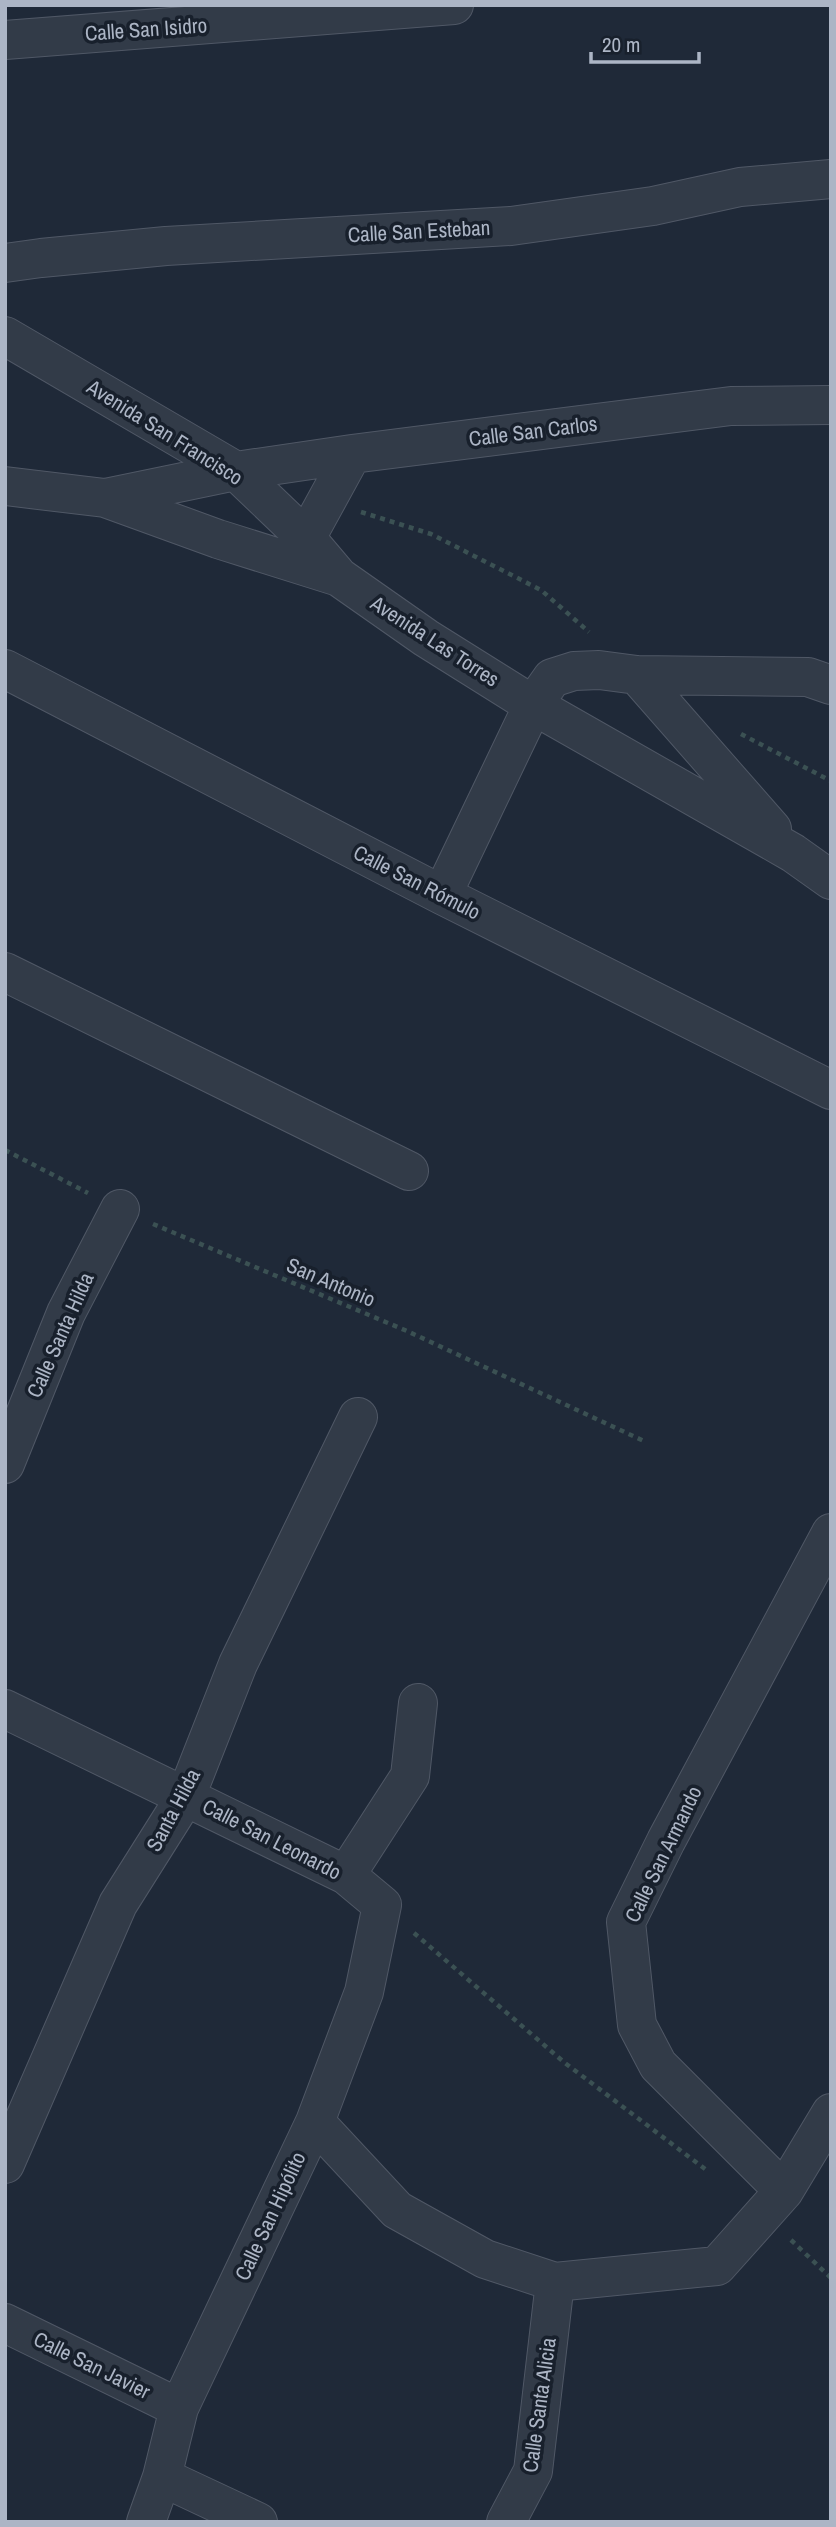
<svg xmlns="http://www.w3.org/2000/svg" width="836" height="2527" viewBox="0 0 836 2527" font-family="'Archivo Narrow',sans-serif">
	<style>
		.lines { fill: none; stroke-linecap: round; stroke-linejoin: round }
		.minor-casing { stroke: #505866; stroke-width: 40 }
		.path { stroke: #3b5153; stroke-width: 4.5; stroke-dasharray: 5 5; stroke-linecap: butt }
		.minor { stroke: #323b48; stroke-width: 38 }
		.labels { text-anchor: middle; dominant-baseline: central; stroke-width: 7; stroke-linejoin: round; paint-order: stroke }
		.street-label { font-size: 21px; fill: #acb5c5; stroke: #18202c }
	</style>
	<rect width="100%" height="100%" fill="#1f2938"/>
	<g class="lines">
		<defs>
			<path id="minor" d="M 5,40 L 454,5
				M 5,263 L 41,258 L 166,246 L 511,226 L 653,206 L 740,187 L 831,179
				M 5,336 L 236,471 L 306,538 L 339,577
				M 5,486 L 105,498 L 218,539 L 339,577 L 426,638 L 533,705 L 793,853 L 831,880
				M 105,498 L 236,471 L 352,454 L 731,406 L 831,405
				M 306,538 L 352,454
				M 5,669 L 442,895 L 831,1090
				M 637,675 L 772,829
				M 442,895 L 533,705 L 552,678 L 574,671 L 599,670 L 637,675 L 808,677 L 831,685
				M 5,972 L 409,1171
				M 5,1464 L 66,1313 L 120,1209
				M 5,1709 L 346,1875 L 382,1905 L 364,1992 L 315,2122 L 179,2408 L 162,2477 L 146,2522
				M 346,1875 L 410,1776 L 418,1703
				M 315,2122 L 397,2210 L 485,2259 L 555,2282 L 717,2266 L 784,2191 L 831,2113
				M 5,2164 L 118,1904 L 186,1796 L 238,1664 L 358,1417
				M 784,2191 L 658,2065 L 637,2025 L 626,1922 L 666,1841 L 831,1533
				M 5,2323 L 179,2408
				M 162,2477 L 258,2522
				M 506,2522 L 533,2471 L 555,2282"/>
		</defs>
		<use href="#minor" class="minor-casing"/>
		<path class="path" d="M 361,512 L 431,534 L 541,590 L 589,632
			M 741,734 L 831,781
			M 5,1150 L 88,1193
			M 153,1224 L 407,1331 L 646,1442
			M 414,1933 L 565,2063 L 709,2172
			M 791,2240 L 831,2278"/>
		<use href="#minor" class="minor"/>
	</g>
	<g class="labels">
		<g class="street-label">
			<text transform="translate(146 29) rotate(-4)">Calle San Isidro</text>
			<text transform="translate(419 231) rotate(-3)">Calle San Esteban</text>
			<text transform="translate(533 431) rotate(-7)">Calle San Carlos</text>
			<text transform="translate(165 432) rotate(32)">Avenida San Francisco</text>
			<text transform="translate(435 641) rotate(33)">Avenida Las Torres</text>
			<text transform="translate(417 882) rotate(27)">Calle San Rómulo</text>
			<text transform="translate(331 1282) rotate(23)">San Antonio</text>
			<text transform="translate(60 1335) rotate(-66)">Calle Santa Hilda</text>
			<text transform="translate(173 1810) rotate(-62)">Santa Hilda</text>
			<text transform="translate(272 1839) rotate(27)">Calle San Leonardo</text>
			<text transform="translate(663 1854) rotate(-64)">Calle San Armando</text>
			<text transform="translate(270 2216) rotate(-65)">Calle San Hipólito</text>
			<text transform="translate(92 2365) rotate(26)">Calle San Javier</text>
			<text transform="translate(539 2405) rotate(-82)">Calle Santa Alicia</text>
		</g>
	</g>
	<rect width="836" height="2527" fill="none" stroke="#acb5c5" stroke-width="14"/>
	<path d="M591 52v10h108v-10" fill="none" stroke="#acb5c5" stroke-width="3.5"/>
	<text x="602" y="52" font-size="21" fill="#acb5c5" stroke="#18202c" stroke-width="5" paint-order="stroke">20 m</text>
</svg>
